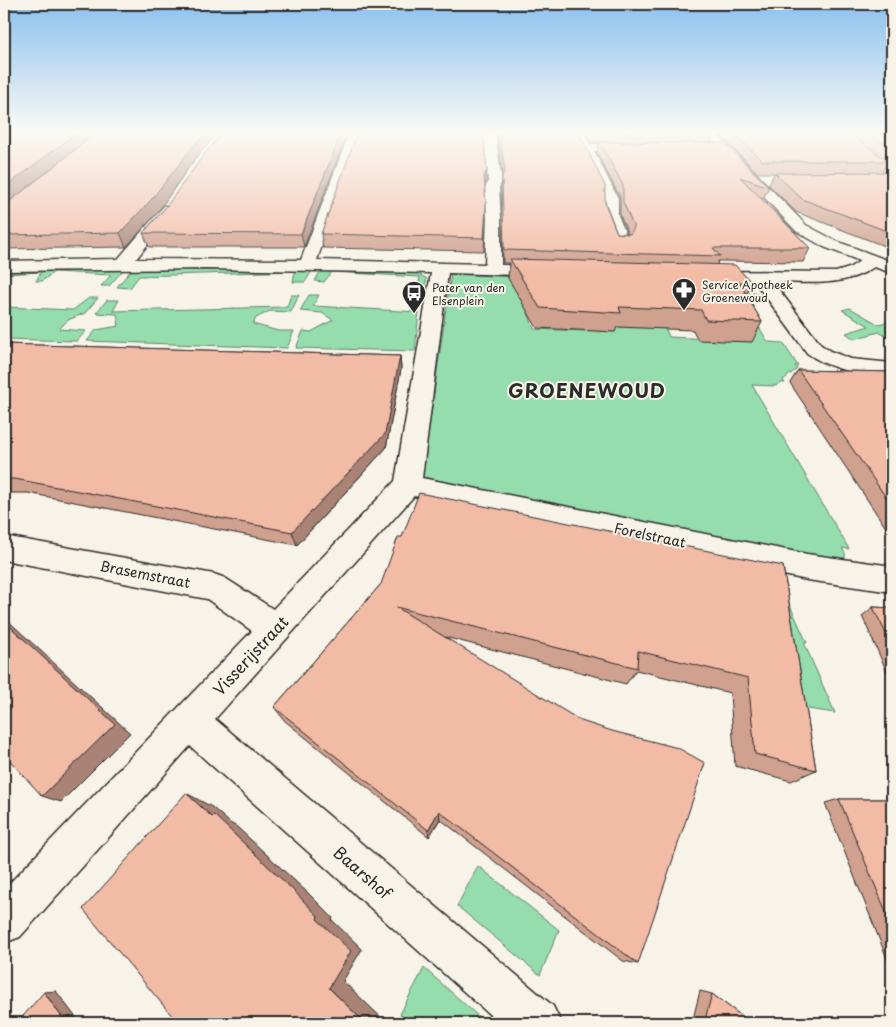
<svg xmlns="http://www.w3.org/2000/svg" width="896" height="1027" viewBox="0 0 896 1027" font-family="'Playpen Sans',sans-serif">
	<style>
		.green { fill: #95ddac; stroke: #60846c }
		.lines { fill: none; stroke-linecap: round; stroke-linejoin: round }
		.minor-casing { stroke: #2b2b2b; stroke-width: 3 }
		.minor { fill: #f7f3e8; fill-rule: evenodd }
		.wall { fill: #d0a18e; stroke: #2b2b2b }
		.shaded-wall { fill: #a98374; stroke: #2b2b2b }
		.building { fill: #f2bba5; stroke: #2b2b2b }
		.labels { text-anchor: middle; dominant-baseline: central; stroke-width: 4; stroke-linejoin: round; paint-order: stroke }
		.far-poi-label { font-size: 11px; fill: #2b2b2b; stroke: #f7f3e8; text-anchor: start }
		.street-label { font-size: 14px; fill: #2b2b2b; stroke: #f7f3e8 }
		.near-street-label { font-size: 16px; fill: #2b2b2b; stroke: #f7f3e8 }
		.district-label { font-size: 19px; font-weight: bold; letter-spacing: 1px; fill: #2b2b2b; stroke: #f7f3e8 }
	</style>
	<rect width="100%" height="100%" fill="#f7f3e8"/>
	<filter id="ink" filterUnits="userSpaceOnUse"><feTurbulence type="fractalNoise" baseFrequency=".02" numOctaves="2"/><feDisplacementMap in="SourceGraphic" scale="10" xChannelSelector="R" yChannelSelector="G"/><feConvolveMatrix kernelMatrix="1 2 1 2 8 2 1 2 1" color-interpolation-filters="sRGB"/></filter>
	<g filter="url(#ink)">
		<path class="green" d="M 132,269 L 313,269 L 305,282 L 293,282 L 295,271 L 139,276 L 130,288 L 117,287 Z
			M 123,270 L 109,286 L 101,286 L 111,275 L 54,272 L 42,281 L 36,281 L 41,272 L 4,274 L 4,271 Z
			M 321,270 L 417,273 L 427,279 L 424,287 L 418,288 L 420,277 L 332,272 L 324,282 L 315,281 Z
			M 451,274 L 515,277 L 534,329 L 586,331 L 586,330 L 615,332 L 613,325 L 665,327 L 669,337 L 751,341 L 743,326 L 730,325 L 711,286 C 726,287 751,284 761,298 L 728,295 L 732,302 L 745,302 L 747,306 L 741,306 L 744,311 L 750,312 L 768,342 L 783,343 L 798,366 L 795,366 L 797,369 L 783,380 L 785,383 L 779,383 L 776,386 L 752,385 L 849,549 L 842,548 L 845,553 L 845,564 L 422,477 Z
			M 291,295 L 299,295 L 291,312 L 270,311 L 256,318 L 253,324 L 278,331 L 294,331 L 287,348 L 87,341 L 96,330 L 119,326 L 117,314 L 96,313 L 107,300 L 119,300 L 113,311 L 287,307 Z
			M 309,295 L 319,295 L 313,306 L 419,312 L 415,351 L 296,348 L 303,331 L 311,332 L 333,320 L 322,313 L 300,311 Z
			M 89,298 L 98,298 L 85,313 L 68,320 L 59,329 L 86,331 L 77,341 L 4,339 L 4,307 L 73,310 Z
			M 850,308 L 878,324 L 892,321 L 892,328 L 887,330 L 892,333 L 892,340 L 879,332 L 854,339 L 846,333 L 869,326 L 842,310 Z
			M 783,590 L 807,643 L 804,643 L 835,713 L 781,705 Z
			M 478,866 L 559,930 L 540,975 L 457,906 Z
			M 424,968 L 486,1023 L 409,1023 L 400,1014 Z"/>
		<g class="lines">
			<defs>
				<path id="minor" d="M 350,131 L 361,131 L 317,260 L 485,264 L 487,218 L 485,188 L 488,182 L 484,131 L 495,131 L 502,182 L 499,188 L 501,218 L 501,265 L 546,266 L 552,267 L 555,271 L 552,275 L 546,276 L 448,273 L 422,478 L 807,554 L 892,566 L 892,592 L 807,580 L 414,496 L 215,719 L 553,1006 L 561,1023 L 499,1023 L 190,746 L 20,937 L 4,943 L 4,889 L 252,631 L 207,599 L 4,560 L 4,536 L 214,574 L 225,578 L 273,609 L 395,481 L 431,273 L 207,269 L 4,271 L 4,261 L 118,259 L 164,206 L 174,206 L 176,209 L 136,259 L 301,260 Z
					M 575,131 L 583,131 L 590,144 L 634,144 L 640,148 L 634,152 L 594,151 L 618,198 L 618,215 L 629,242 L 627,245 L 615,245 L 613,242 L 604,215 L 604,198 L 573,133 Z
					M 702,131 L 714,131 L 806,225 L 836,241 L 892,262 L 892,273 L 874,267 C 844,288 808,282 773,282 L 821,345 L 830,351 L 851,359 L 892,363 L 892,375 C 862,375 832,371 807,353 L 755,282 L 703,280 L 700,276 L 703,272 L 709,271 L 836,272 L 849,268 L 860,261 L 824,247 L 796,231 Z
					M 827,131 L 840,131 L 892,167 L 892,177 L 887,176 Z"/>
			</defs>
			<use href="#minor" class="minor-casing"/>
			<use href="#minor" class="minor"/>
		</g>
		<path class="wall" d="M 4,131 L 19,194 L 194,160 L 157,213 L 126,247 L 4,249 Z
			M 348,131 L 304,247 L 149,247 L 143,233 L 165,208 Z
			M 497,131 L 578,131 L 617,233 L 628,234 L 620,215 L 620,197 L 597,153 L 599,142 L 591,142 L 584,131 L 713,131 L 714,132 L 710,143 L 769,187 L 763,199 L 762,199 L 810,248 L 803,262 L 718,261 L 717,264 L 752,283 L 746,295 L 762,322 L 752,342 L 698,340 L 693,330 L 617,327 L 615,332 L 537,328 L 508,278 L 509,263 L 503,263 L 501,188 L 502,176 L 503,174 Z
			M 716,131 L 892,131 L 892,165 L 888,162 L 882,172 L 892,172 L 892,249 L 796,212 L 769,185 L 774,173 L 758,173 Z
			M 486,182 L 484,185 L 486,205 L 484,251 L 323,248 L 321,234 Z
			M 4,344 L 400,356 L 401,369 L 386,448 L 297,545 L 28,493 L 4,493 Z
			M 798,370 L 892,372 L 892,537 L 790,383 Z
			M 783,566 L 816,770 L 791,781 L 735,766 L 730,693 L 636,670 L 626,684 L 445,637 L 638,964 L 623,961 L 440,819 L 429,837 L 285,721 L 274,707 L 381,584 Z
			M 873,607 L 892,608 L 892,683 L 862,616 Z
			M 839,799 L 892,799 L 892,971 L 825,803 Z
			M 700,991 L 712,994 L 751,1023 L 692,1023 Z"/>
		<path class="shaded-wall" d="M 79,131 L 98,131 L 4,206 L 4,188 Z
			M 207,131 L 220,131 L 194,160 L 157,213 L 126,247 L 120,233 L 191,149 Z
			M 342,131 L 348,131 L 304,247 L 301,234 Z
			M 487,170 L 486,182 L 483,188 L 484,176 Z
			M 400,356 L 401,369 L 386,448 L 297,545 L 292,532 Z
			M 4,617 L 130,733 L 61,802 L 42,796 L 4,621 Z
			M 186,793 L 212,807 L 230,823 L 237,827 L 309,894 L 333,918 L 332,920 L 362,949 L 343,981 L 387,1023 L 365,1023 L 329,988 L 212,817 Z
			M 439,811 L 440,819 L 429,837 L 428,830 Z
			M 56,991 L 80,1023 L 66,1023 L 44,992 Z"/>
		<path class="building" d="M 4,131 L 79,131 L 4,188 Z
			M 99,131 L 207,131 L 191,149 L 151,200 L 120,233 L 4,235 L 4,206 Z
			M 224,131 L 342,131 L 301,234 L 143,233 L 165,208 L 203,156 Z
			M 358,131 L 483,131 L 487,170 L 484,176 L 486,205 L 484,238 L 321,234 Z
			M 499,131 L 578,131 L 605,186 L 605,203 L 617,233 L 630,234 L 634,228 L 623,202 L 623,185 L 599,142 L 724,143 L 769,187 L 740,177 L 810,248 L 713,248 L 720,256 L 504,250 L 502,176 L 505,170 Z
			M 622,131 L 713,131 L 714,132 Z
			M 731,131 L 846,131 L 888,161 L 763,161 Z
			M 865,131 L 892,131 L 892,149 Z
			M 892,172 L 892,233 L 802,199 L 775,173 Z
			M 510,259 L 735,265 L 752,283 L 739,282 L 762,322 L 706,320 L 701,310 L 619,307 L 621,313 L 540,308 Z
			M 4,344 L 400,356 L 385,434 L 292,532 L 15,479 L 4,479 Z
			M 798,370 L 892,372 L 892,506 Z
			M 419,493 L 783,566 L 816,770 L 755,754 L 748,678 L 638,651 L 637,668 L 396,607 L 581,721 L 612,731 L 678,748 L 705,763 L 638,964 L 439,811 L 428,830 L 274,707 L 381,584 L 398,537 L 402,537 Z
			M 873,607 L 892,608 L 892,646 Z
			M 4,621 L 115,724 L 42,796 L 4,754 Z
			M 186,793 L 212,817 L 214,815 L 293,890 L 318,916 L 317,919 L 351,951 L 329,988 L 365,1023 L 178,1023 L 83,909 Z
			M 839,799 L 892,799 L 892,926 Z
			M 44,992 L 66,1023 L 17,1023 Z
			M 712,994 L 751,1023 L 704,1023 Z"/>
	</g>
	<linearGradient id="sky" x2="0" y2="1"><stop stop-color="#8bc0f0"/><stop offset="0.48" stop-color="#fbfaf5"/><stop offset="1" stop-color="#fbfaf5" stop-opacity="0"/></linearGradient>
	<rect width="896" height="275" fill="url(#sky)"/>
	<defs>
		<symbol id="pharmacy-pin" viewBox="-11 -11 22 30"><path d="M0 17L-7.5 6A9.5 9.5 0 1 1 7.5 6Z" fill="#2b2b2b" stroke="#f7f3e8"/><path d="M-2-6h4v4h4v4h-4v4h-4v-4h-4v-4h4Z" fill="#fff"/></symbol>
		<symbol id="bus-pin" viewBox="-11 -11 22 30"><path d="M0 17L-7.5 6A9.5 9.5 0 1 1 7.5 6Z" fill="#2b2b2b" stroke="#f7f3e8"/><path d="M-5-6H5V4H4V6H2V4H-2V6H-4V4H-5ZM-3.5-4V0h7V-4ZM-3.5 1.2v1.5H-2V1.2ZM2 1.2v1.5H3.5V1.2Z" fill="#fff"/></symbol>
	</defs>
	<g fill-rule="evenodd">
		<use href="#pharmacy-pin" x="670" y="276" width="28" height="38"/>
		<use href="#bus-pin" x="400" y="279" width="28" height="38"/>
	</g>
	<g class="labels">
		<g class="far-poi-label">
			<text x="702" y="284">Service Apotheek<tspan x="702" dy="13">Groenewoud</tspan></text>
			<text x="432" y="287">Pater van den<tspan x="432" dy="13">Elsenplein</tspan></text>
		</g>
		<g class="street-label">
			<text transform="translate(650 535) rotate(12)">Forelstraat</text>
			<text transform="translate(145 574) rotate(11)">Brasemstraat</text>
		</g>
		<g class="near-street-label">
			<text transform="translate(250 655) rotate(-47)">Visserijstraat</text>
			<text transform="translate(363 872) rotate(41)">Baarshof</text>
		</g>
		<g class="district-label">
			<text x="587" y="390">GROENEWOUD</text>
		</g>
	</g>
	<rect width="896" height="1027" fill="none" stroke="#f7f3e8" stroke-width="20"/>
	<rect x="10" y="10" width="876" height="1007" fill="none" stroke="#2b2b2b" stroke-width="2" filter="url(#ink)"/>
</svg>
